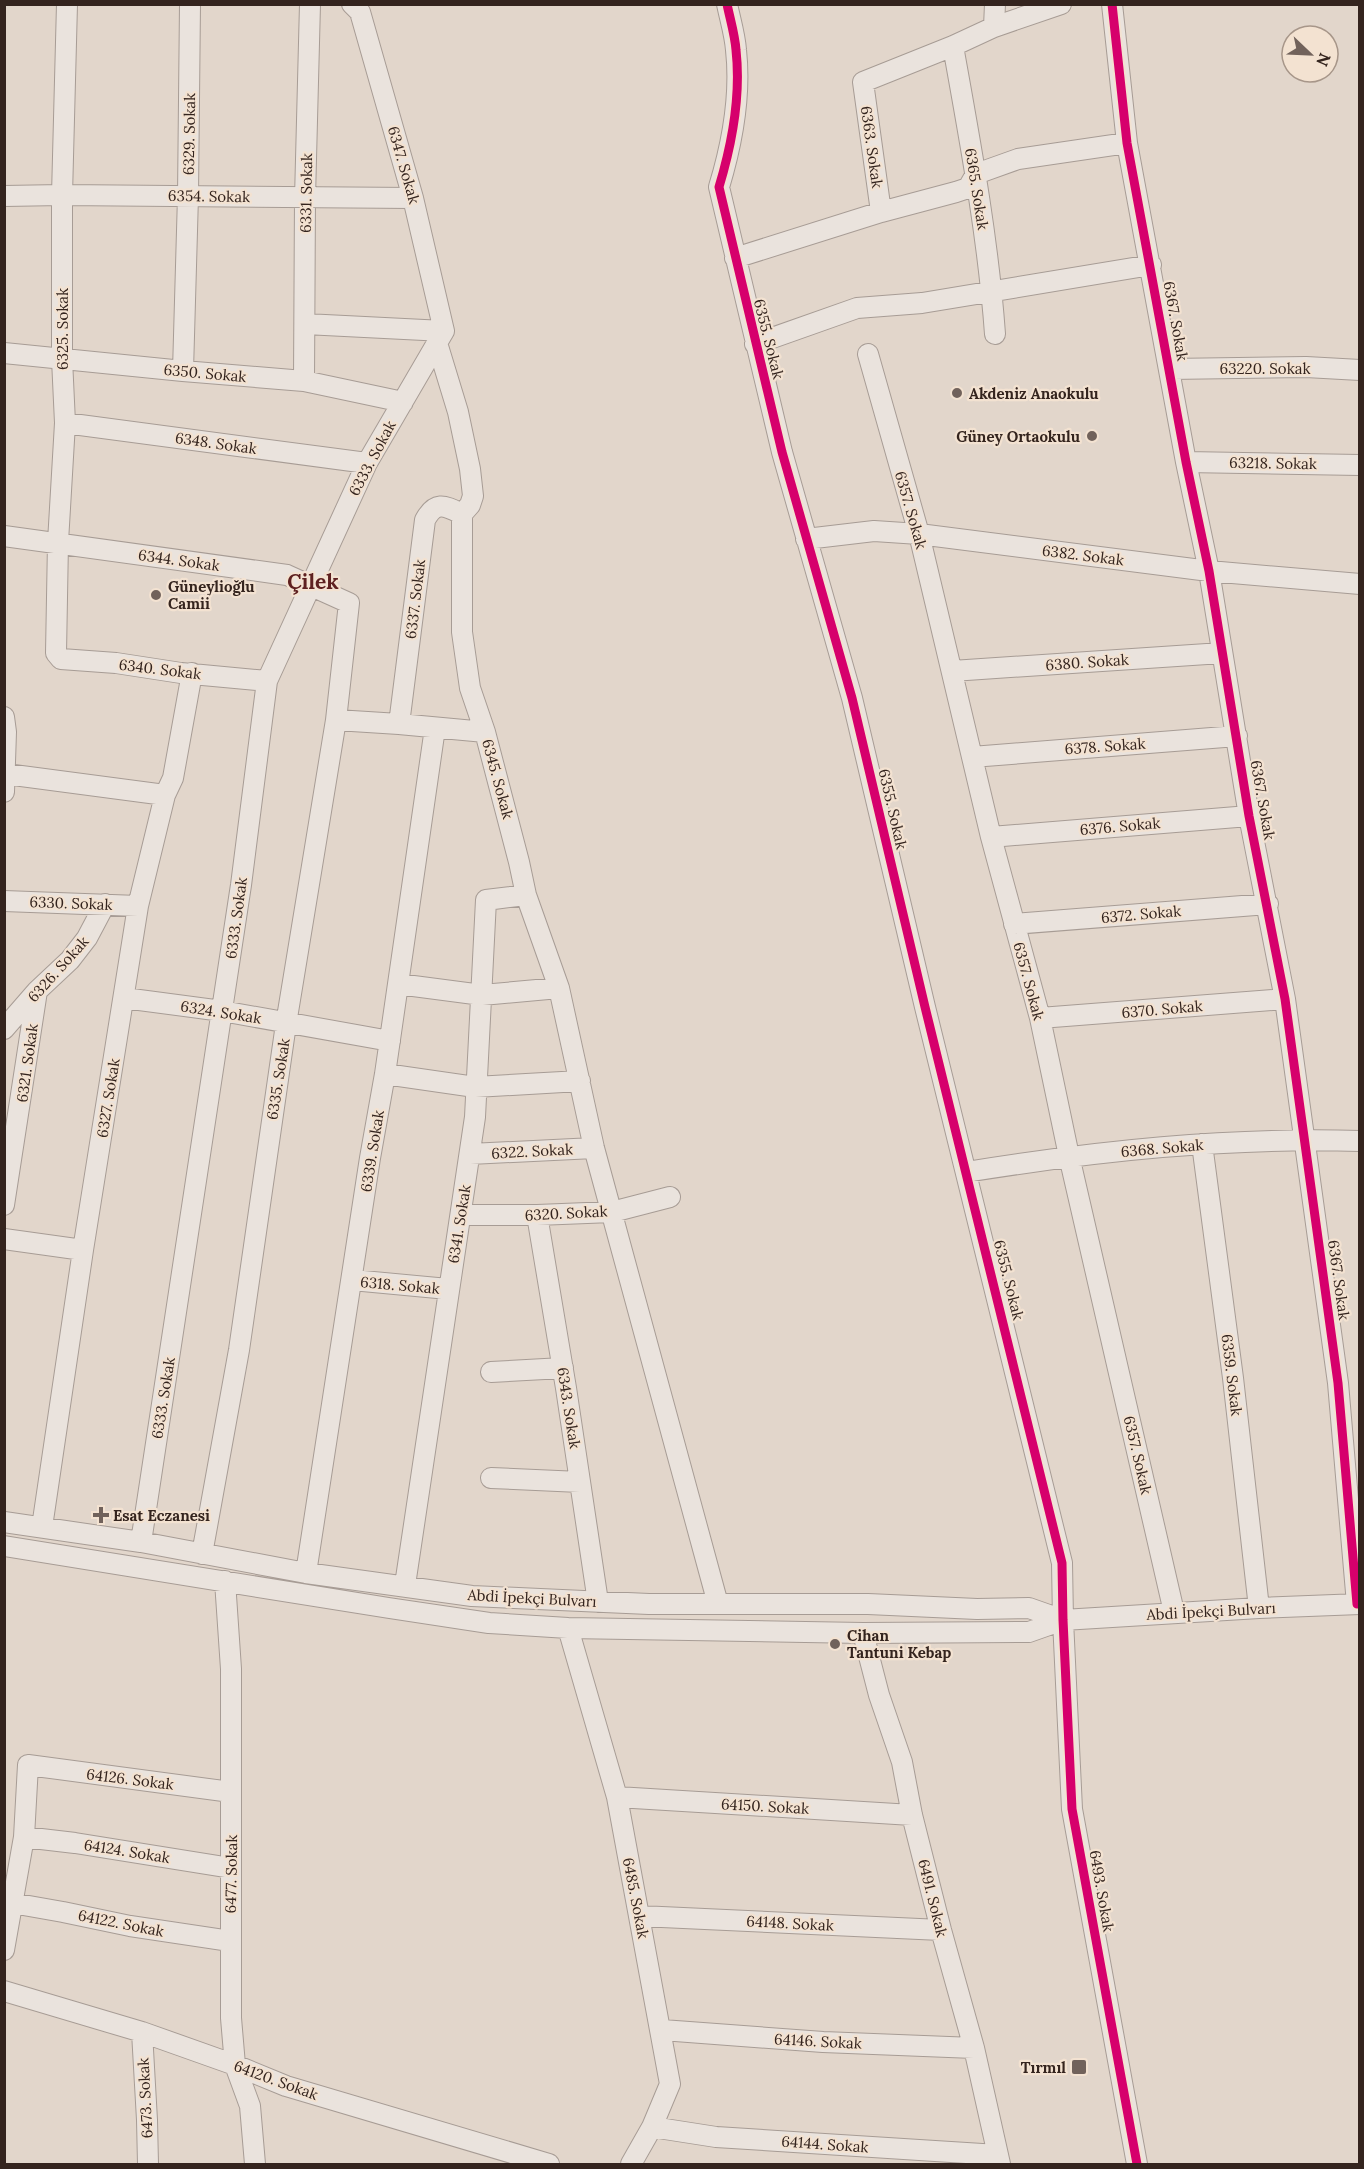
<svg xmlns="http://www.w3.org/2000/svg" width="1364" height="2169" viewBox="0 0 1364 2169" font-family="Lora,serif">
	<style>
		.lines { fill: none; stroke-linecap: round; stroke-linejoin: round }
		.minor-casing { stroke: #a79c95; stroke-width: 22 }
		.minor { stroke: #eae3dd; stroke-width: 20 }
		.cycleway-casing { stroke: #f3e2d1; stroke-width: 13 }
		.cycleway { stroke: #d6006c; stroke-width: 9 }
		.poi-dot { fill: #71625b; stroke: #f3e2d1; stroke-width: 2 }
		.labels { text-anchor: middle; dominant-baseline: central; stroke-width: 4.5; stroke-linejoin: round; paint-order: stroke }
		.street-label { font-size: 15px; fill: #34241e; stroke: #f3e2d1 }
		.poi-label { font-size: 15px; font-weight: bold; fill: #34241e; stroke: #f3e2d1; text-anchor: start }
		.district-label { font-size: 21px; font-weight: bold; fill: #5e2020; stroke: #f3e2d1 }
	</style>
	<rect width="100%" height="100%" fill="#e2d6cb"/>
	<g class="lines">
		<defs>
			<path id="minor" d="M 67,4 L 62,195 L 62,359 L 65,423 L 58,542 L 56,653 L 61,659 L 116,663 L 181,673 L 267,681
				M 352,4 L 360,12 L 413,198 L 444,331
				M 727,4 C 730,19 735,35 736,50 C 741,95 732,144 719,187 L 782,452 L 852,698 L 925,1007 L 1062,1563 L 1063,1620 L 1072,1809 L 1137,2164
				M 1112,4 L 1127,143 L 1186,462 L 1209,571 L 1249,816 L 1285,999 L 1338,1383 L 1357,1604
				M 994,27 L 995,4
				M 953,46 C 970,141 988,237 995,334
				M 4,196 L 62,195 L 413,198
				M 881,212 L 863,82 L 953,46 L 994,27 L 1061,4
				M 735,258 L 881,212 L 956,192 L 968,188 L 976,174 L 1018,159 L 1127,143
				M 305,324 L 444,331
				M 437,343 L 458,412 L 470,469 L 473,496 L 470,505 L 462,514 L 462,632 L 470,688 L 485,732 L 519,862 L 526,895 L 559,988 L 594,1148 L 718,1604
				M 755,344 L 857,308 L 922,303 L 1151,265
				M 4,353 L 183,371 L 304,381 L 403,402
				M 868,354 L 919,534 L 991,837 L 1040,1018 L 1069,1156 L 1174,1612
				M 1170,369 L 1306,367 L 1360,370
				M 183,371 L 188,196 L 190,4
				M 304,381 L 305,198 L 310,4
				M 65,423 L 367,463
				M 1186,462 L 1360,465
				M 4,536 L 287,575 L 349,603 L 336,720 L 286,1024 L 239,1350 L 202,1554
				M 806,539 L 874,531 L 919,534 L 1209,571 L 1360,584
				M 952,671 L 1222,653
				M 4,717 L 6,732 L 4,792
				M 336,720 L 399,724 L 485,732
				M 399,724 L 425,520 C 436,500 445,506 462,514
				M 972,757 L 1237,736
				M 6,774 L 165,795
				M 991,837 L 1249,816
				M 4,901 L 138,906
				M 1014,924 L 1268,904
				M 398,984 L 482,995 L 559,988
				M 124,998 L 222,1011 L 390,1041
				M 1040,1018 L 1285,999
				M 4,1029 L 37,991 L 70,960 L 87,938 L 105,904
				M 385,1074 L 475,1087 L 580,1081
				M 1202,1144 L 1233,1378 L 1259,1608
				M 470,1154 L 594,1148
				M 966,1172 C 1096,1151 1227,1137 1360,1141
				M 4,1205 L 37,991
				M 461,1215 L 537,1215 L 612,1212 L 670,1197
				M 537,1215 L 566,1388 L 598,1602
				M 4,1239 L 83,1250
				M 352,1280 L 448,1289
				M 491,1372 L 563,1368
				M 491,1478 L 580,1482
				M 4,1522 L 141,1542 L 306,1573 L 472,1596 L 649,1604 L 868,1604 L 977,1609 L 1029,1608 L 1063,1620
				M 42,1527 L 83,1250 L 138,906 L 165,795 L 173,778 L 192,673
				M 141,1542 L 241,885 L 267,681 L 367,463 L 444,331
				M 4,1546 L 389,1608 L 489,1623 L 568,1628 L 863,1633 L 1029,1632 L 1063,1620 L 1259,1608 L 1360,1604
				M 306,1573 L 370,1158 L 385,1074 L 435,728
				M 225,1581 L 231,1669 L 231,2018 L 235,2065 L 250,2106 L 255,2164
				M 405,1585 L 475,1117 L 486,900 L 526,895
				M 568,1628 L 617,1797 L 670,2084 L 652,2127 L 631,2164
				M 863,1633 L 879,1695 L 902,1762 L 912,1815 L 941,1930 L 974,2048 L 1000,2164
				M 617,1797 L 912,1815
				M 24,1837 L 75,1843 L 231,1868
				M 12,1903 L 63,1912 L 130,1926 L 230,1941
				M 640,1916 L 941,1930
				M 4,1950 L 24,1837 L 28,1765 L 231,1792
				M 4,1991 L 142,2032 L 235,2065 L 286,2086 L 549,2164
				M 662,2030 L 823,2042 L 974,2048
				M 142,2032 L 147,2120 L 148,2164
				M 652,2127 L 716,2137 L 998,2155"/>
		</defs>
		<use href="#minor" class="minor-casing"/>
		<use href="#minor" class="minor"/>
		<defs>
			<path id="cycleway" d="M 727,4 C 730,19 735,35 736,50 C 741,95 732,144 719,187 L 782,452 L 852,698 L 925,1007 L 1062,1563 L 1063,1620 L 1072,1809 L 1137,2164
				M 1112,4 L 1127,143 L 1186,462 L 1209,571 L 1249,816 L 1285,999 L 1338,1383 L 1357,1604"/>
		</defs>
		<use href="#cycleway" class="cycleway-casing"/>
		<use href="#cycleway" class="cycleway"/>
	</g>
	<g class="poi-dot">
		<circle cx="957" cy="393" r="6"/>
		<circle cx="1092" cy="436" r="6"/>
		<circle cx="156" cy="595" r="6"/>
		<path d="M98 1506h6v6h6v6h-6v6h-6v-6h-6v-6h6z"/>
		<circle cx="835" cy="1644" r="6"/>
		<rect x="1071" y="2059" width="16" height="16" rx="3"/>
	</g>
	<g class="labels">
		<g class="street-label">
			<text transform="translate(189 134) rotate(-89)">6329. Sokak</text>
			<text transform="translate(872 147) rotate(82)">6363. Sokak</text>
			<text transform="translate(404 165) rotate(74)">6347. Sokak</text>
			<text transform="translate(977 189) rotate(81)">6365. Sokak</text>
			<text transform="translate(306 193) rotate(-89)">6331. Sokak</text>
			<text transform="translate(209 196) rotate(1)">6354. Sokak</text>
			<text transform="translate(1176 321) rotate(80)">6367. Sokak</text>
			<text transform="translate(62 329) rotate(-90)">6325. Sokak</text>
			<text transform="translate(769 339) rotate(76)">6355. Sokak</text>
			<text x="1265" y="368">63220. Sokak</text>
			<text transform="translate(205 373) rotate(5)">6350. Sokak</text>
			<text transform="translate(216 443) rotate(8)">6348. Sokak</text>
			<text transform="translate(372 458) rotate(-62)">6333. Sokak</text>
			<text transform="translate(1273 463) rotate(1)">63218. Sokak</text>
			<text transform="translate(911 510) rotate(74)">6357. Sokak</text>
			<text transform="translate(1083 555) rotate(7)">6382. Sokak</text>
			<text transform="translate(179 560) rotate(8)">6344. Sokak</text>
			<text transform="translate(415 599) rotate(-83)">6337. Sokak</text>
			<text transform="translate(1087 662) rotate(-4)">6380. Sokak</text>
			<text transform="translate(160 669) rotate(7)">6340. Sokak</text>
			<text transform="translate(1105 746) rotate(-4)">6378. Sokak</text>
			<text transform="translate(498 779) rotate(75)">6345. Sokak</text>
			<text transform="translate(1263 800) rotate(80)">6367. Sokak</text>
			<text transform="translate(893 809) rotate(77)">6355. Sokak</text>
			<text transform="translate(1120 826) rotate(-5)">6376. Sokak</text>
			<text transform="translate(71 903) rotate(2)">6330. Sokak</text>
			<text transform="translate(1141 914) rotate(-5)">6372. Sokak</text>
			<text transform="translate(236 918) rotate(-82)">6333. Sokak</text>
			<text transform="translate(58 969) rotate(-48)">6326. Sokak</text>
			<text transform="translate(1029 981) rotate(75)">6357. Sokak</text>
			<text transform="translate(1162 1009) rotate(-5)">6370. Sokak</text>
			<text transform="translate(221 1012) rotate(9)">6324. Sokak</text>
			<text transform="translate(27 1063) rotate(-82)">6321. Sokak</text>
			<text transform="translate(278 1079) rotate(-81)">6335. Sokak</text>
			<text transform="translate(108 1098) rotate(-81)">6327. Sokak</text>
			<text transform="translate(1162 1148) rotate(-5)">6368. Sokak</text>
			<text transform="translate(372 1151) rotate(-81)">6339. Sokak</text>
			<text transform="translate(532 1151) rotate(-3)">6322. Sokak</text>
			<text transform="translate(566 1213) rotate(-3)">6320. Sokak</text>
			<text transform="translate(459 1224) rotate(-81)">6341. Sokak</text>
			<text transform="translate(1009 1280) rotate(76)">6355. Sokak</text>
			<text transform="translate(1339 1280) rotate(82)">6367. Sokak</text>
			<text transform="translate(400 1285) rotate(5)">6318. Sokak</text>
			<text transform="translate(1232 1375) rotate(83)">6359. Sokak</text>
			<text transform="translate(163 1398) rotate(-81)">6333. Sokak</text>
			<text transform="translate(569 1408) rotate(81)">6343. Sokak</text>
			<text transform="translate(1138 1455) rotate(77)">6357. Sokak</text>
			<text transform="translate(532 1598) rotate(3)">Abdi İpekçi Bulvarı</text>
			<text transform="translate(1211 1611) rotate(-3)">Abdi İpekçi Bulvarı</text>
			<text transform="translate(130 1779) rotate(7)">64126. Sokak</text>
			<text transform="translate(765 1806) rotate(3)">64150. Sokak</text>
			<text transform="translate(127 1851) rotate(9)">64124. Sokak</text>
			<text transform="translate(231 1874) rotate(-89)">6477. Sokak</text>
			<text transform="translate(1102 1891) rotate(80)">6493. Sokak</text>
			<text transform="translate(636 1898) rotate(79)">6485. Sokak</text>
			<text transform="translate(933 1898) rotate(76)">6491. Sokak</text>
			<text transform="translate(121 1923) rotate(11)">64122. Sokak</text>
			<text transform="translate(790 1923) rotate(3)">64148. Sokak</text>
			<text transform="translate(818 2041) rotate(3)">64146. Sokak</text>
			<text transform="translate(276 2080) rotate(20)">64120. Sokak</text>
			<text transform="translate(145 2098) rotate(-93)">6473. Sokak</text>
			<text transform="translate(825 2144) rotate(4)">64144. Sokak</text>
		</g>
		<g class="poi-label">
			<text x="969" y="393">Akdeniz Anaokulu</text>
			<text x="1080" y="436" text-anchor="end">Güney Ortaokulu</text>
			<text x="168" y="586">Güneylioğlu<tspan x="168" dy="17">Camii</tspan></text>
			<text x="113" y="1515">Esat Eczanesi</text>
			<text x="847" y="1635">Cihan<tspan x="847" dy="17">Tantuni Kebap</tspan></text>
			<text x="1066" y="2067" text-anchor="end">Tırmıl</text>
		</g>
		<g class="district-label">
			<text x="313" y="581">Çilek</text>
		</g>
	</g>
	<rect width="1364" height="2169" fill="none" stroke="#34241e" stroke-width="12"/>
	<g transform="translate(1310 54) rotate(113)"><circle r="28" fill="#f3e2d1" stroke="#a79689" stroke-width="1.5"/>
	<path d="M0-4.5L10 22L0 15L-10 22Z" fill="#71625b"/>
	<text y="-9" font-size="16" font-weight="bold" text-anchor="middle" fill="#34241e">N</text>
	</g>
</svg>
